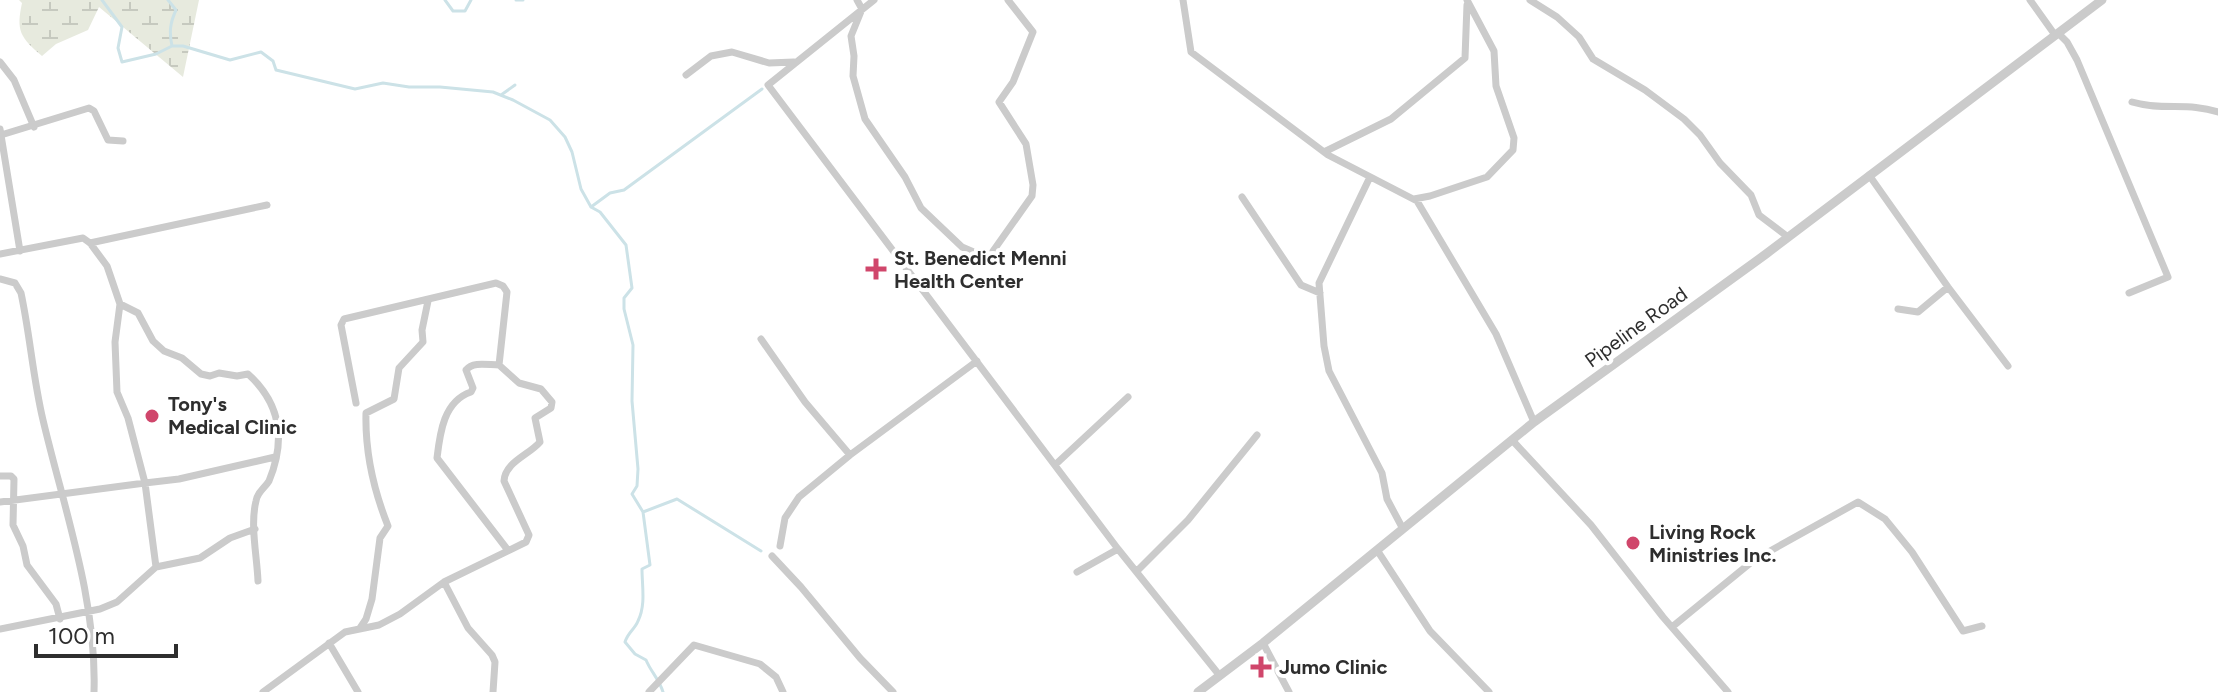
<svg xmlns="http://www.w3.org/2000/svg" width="2218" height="692" viewBox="0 0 2218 692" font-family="Figtree,sans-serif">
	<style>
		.wetland { fill: url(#wetland-marsh) }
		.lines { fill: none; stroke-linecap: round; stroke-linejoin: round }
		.stream { stroke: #cce2e7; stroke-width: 3 }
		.minor { stroke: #cbcbcb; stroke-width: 7 }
		.tertiary { stroke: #cbcbcb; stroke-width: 9 }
		.poi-dot { fill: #d0466b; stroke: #fff; stroke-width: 3 }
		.labels { text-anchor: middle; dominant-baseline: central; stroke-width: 8; stroke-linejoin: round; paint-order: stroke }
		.poi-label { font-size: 20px; font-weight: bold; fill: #2e2e2e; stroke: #fff; text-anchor: start }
		.street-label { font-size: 20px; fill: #2e2e2e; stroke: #fff }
	</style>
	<defs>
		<pattern id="wetland-marsh" width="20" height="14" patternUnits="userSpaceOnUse" patternTransform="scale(2)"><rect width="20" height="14" fill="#e7eade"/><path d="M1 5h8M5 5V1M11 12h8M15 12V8" fill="none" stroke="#c6c9bf"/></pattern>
	</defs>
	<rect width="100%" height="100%" fill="#fff"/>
	<path class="wetland" d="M 19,0 L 199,0 L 183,77 L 99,7 L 88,30 L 56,44 L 42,56 C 20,37 16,31 22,3 Z"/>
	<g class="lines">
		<path class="stream" d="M 102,0 L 122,27 L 118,48 L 122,62 L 156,54 L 172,46 L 183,46 L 230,60 L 261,52 L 273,61 L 276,70 L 355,89 L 383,83 L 409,87 L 440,87 L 493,92 L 513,100 L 550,120 L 565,137 L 572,152 L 581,189 L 591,207 L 610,193 L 624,190 L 762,89
			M 168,0 L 176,10 C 170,23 169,32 172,46
			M 445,0 L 453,11 L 465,11 L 471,0
			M 516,0 L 523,0
			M 501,95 L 515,85
			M 591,207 L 600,212 L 626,245 L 632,288 L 624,298 L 624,309 L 633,345 L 632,401 L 638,469 L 637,486 L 632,494 L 643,512 L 650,565 L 642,569 C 642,586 646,605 638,621 C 635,629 628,632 625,642 L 635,654 L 646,660 C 651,672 659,679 663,692
			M 643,512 L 677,499 L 761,551"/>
		<path class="minor" d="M 857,0 L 862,9 L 851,36 L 854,56 L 853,76 L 865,119 L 905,177 L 921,208 L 962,247 L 983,256 L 991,254 L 1032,196 L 1033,185 L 1026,144 L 999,102 L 1013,82 L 1033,32 L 1008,0
			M 874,0 L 768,85 L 1118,549 L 1220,676
			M 1183,0 L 1191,52 L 1328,155 L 1417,201 L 1496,334 L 1534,422
			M 1530,0 L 1557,17 L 1579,37 L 1593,59 L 1645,90 L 1684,119 L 1700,135 L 1720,163 L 1751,195 L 1759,215 L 1788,237
			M 2030,0 L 2055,35
			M 2058,33 L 2067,42 L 2077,60 L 2168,277 L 2129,293
			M 0,62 L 14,80 L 34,127
			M 686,75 L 711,56 L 732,52 L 769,63 L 794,62
			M 2132,102 C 2162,111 2189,102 2218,112
			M 0,129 L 20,251
			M 1,135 L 89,108 L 94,111 L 108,140 L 123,141
			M 1324,152 L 1391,119 L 1465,58 L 1467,5
			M 1869,175 L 1948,287 L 2008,366
			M 1370,177 L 1319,283 L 1324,346 L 1329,371 L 1382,473 L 1387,499 L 1403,529
			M 1242,197 L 1301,285 L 1320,293
			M 1414,199 L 1430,196 L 1487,177 L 1513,150 L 1514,138 L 1496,86 L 1494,51 L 1467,0
			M 90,243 L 267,205
			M 0,254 L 83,238 L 90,243 L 107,266 L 120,304 L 115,342 L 117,392 L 128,418 L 145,483 L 0,502
			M 0,279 L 15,283 L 21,293 C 30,335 33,378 43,420 C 64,509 97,600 94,692
			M 120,304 L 138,313 L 153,341 L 164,351 L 182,358 L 201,374 L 210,376 L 219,373 L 237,376 L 248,374 C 281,404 286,440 269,481 C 265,488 257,492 256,501 C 250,525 257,556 258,581
			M 1898,309 L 1918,312 L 1948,287
			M 761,339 L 805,402 L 850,455
			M 499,365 C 488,365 473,361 466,370 L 473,388 L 471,392 C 444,401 440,432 437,458 L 507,549
			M 1512,440 L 1591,525 L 1663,617 L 1728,692
			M 1056,464 L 1128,397
			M 0,476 L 11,476 L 14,479 L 13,525 L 23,546 L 27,565 L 56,604 L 60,619
			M 780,546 L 785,518 L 799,497 L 850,455 L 977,361
			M 1377,550 L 1430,631 L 1489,692
			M 772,556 L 801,587 L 860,658 L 893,692
			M 156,567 L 145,483 L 179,479 L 275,457
			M 1137,571 L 1188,520 L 1257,435
			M 1077,572 L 1118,549
			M 444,582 L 468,628 L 492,655 L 495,662 L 493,692
			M 1672,627 L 1754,560 L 1858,502 L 1885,519 L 1912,552 L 1963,631 L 1982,626
			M 360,628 L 366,619 L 372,599 L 380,538 L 388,526 C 374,491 365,451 366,413 L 394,399 L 399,368 L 423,342 L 422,330 L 428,301
			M 0,629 L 100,609 L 117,602 L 156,567 L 200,558 L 230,538 L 255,529
			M 329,643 L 358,692
			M 1263,643 L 1289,692
			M 263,692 L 345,632 L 379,625 L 400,614 L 444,582 L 526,542 L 529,535 L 504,481 C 505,462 529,455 540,442 L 535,418 L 551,408 L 552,402 L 541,389 L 519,383 L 499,365 L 507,292 L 503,286 L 496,283 L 344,319 L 341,325 L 356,403
			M 649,692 L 694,645 L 760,664 L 776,677 L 783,692"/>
		<path class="tertiary" d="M 1198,692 L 1263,643 L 1534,422 L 1766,254 L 2102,0"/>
	</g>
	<g class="poi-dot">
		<path d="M872 257h8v8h8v8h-8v8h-8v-8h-8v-8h8z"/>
		<circle cx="152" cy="416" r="8"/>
		<circle cx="1633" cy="543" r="8"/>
		<path d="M1257 655h8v8h8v8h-8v8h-8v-8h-8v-8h8z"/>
	</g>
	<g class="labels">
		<g class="poi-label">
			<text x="894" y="258">St. Benedict Menni<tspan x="894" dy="23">Health Center</tspan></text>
			<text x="168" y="404">Tony's<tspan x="168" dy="23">Medical Clinic</tspan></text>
			<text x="1649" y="532">Living Rock<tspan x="1649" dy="23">Ministries Inc.</tspan></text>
			<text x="1279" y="667">Jumo Clinic</text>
		</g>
		<g class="street-label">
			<text transform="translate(1636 327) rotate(-36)">Pipeline Road</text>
		</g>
	</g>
	<path d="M36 644v12h140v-12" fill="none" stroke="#2e2e2e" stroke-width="4"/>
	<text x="48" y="644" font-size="24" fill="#2e2e2e" stroke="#ffffff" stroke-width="6" paint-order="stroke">100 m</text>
</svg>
